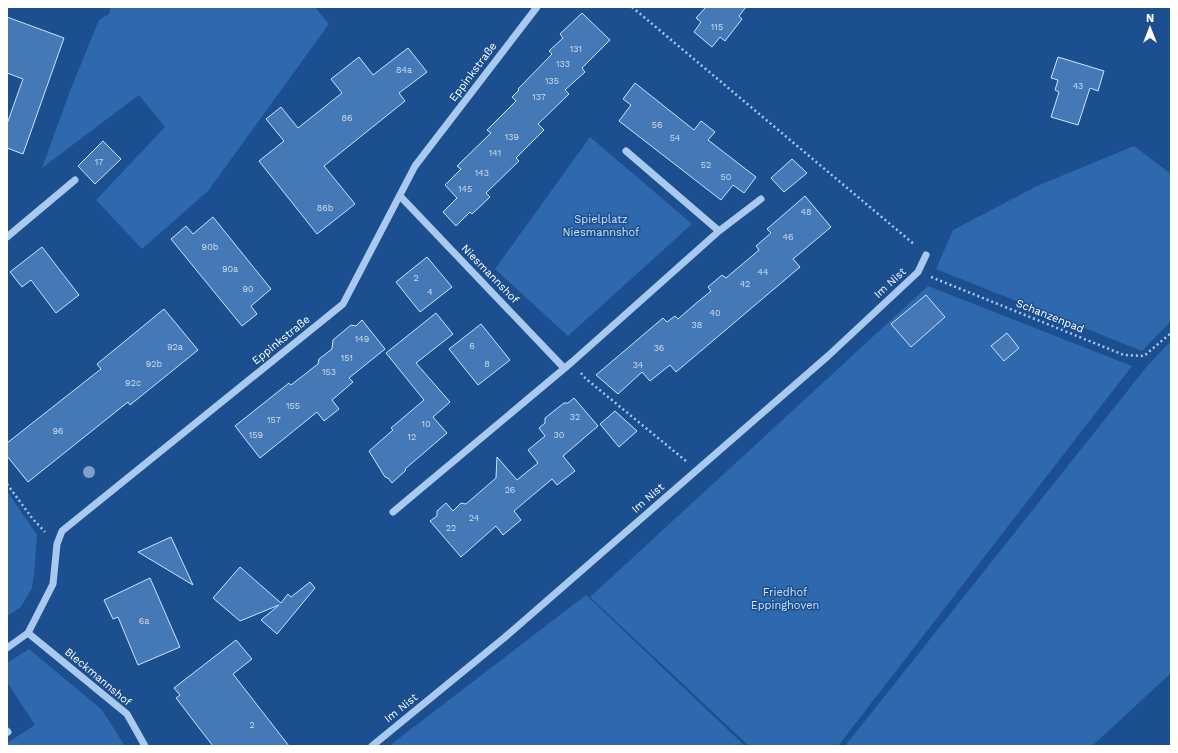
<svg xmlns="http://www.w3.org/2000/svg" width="1178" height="753" viewBox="0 0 1178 753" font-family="'Work Sans',sans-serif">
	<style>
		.green { fill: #2e69ad }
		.building { fill: #4478b7; stroke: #cfe3fa }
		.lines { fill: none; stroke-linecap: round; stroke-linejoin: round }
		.path { stroke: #a9c9ee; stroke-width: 2.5; stroke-dasharray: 2 3; stroke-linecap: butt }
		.minor { stroke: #a9c9ee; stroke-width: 7 }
		.tree { fill: #7ea0ca }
		.labels { text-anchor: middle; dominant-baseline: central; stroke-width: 3; stroke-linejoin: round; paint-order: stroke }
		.number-label { font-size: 9px; fill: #d0dded }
		.street-label { font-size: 11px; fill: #fff; stroke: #1b4f8f }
		.park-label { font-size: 11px; fill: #cfe3fa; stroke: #1b4f8f }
	</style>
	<rect width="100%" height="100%" fill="#1b4f8f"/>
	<path class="green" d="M 111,7 L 315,7 L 329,24 L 208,191 L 142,249 L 96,200 L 165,127 L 139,95 L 42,168 L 70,91 L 99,20 L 109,14 Z
		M 590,137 L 692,224 L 568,336 L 495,269 Z
		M 1134,146 L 1171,174 L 1171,321 L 1142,351 L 936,269 L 953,230 L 1037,186 Z
		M 928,286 L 1132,366 L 838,746 L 749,746 L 590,597 Z
		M 1171,341 L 1171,673 L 1092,746 L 845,746 L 1148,365 Z
		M 7,491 L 37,535 L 34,574 L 32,588 L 21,607 L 7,616 Z
		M 586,595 L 745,746 L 389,746 Z
		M 29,649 L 102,710 L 125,746 L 7,746 L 7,743 L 35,725 L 7,682 L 7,663 Z"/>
	<path class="building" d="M 706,7 L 746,7 L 739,16 L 742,19 L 725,41 L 720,37 L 712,47 L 694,32 L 701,22 L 696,18 Z
		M 582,13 L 610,40 L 582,68 L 585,72 L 565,90 L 569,94 L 538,124 L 544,130 L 516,158 L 519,161 L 486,193 L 490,197 L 472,214 L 470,212 L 456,226 L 443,212 L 457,198 L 445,185 L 461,169 L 457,166 L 491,133 L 487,130 L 516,101 L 512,97 L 519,90 L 518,89 L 552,54 L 549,51 L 563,38 L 560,34 Z
		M 7,17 L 64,38 L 23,154 L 7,148 L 7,124 L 23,79 L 7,73 Z
		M 408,48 L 427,72 L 399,93 L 405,101 L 324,166 L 355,204 L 317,234 L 259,161 L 284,141 L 266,119 L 281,107 L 298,128 L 342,93 L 331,79 L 359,57 L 373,75 Z
		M 1058,57 L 1104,71 L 1098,91 L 1090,88 L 1078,125 L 1051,117 L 1059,92 L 1055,90 L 1058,80 L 1051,78 Z
		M 635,83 L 694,130 L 701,121 L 715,132 L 708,140 L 756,177 L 744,193 L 733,185 L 721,200 L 619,121 L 631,105 L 623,99 Z
		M 103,141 L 121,159 L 95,184 L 78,166 Z
		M 792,159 L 807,173 L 784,192 L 771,178 Z
		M 805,196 L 831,227 L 793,259 L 800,267 L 676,372 L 670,365 L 650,381 L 642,372 L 618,394 L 596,375 L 663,318 L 667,322 L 675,316 L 678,319 L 694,305 L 711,291 L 708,287 L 722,275 L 726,278 L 759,250 L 756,246 L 771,233 L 767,229 Z
		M 213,217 L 271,289 L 251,306 L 257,314 L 242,326 L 171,239 L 186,226 L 193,234 Z
		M 42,247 L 79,295 L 56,313 L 31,280 L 22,287 L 10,272 Z
		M 427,257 L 452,287 L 420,312 L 396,282 Z
		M 926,295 L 945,317 L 911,347 L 891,324 Z
		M 164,309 L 198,350 L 130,405 L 128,402 L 28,482 L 7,456 L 7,443 L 101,369 L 97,364 Z
		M 436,313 L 453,334 L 416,363 L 450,402 L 433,417 L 447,433 L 405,469 L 406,470 L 392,483 L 388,478 L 385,477 L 369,451 L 393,430 L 391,428 L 424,400 L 386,353 Z
		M 362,320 L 385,349 L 349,378 L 353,382 L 332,400 L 339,409 L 324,421 L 317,412 L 260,458 L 235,426 L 289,383 L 291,385 L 318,364 L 319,359 L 332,349 L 333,340 L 351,325 L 356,326 Z
		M 481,324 L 510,360 L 478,385 L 449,349 Z
		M 1007,333 L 1019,348 L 1004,361 L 991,346 Z
		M 574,398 L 598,426 L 563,456 L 575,471 L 557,485 L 552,479 L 514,511 L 521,520 L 503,535 L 496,526 L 461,557 L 430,521 L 437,516 L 437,511 L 446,503 L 453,511 L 461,503 L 466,504 L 496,478 L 497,457 L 517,480 L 538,463 L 528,450 L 545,436 L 539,428 L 545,423 L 545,418 L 564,403 L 568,403 Z
		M 615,411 L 637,431 L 619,447 L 600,424 Z
		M 171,537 L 193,585 L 138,552 Z
		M 240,567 L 281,603 L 288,594 L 291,597 L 310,582 L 315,588 L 277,634 L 261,620 L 279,605 L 240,621 L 213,598 Z
		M 150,578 L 180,647 L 138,665 L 118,617 L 113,619 L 104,600 Z
		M 236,640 L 252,659 L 233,674 L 289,746 L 213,746 L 176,698 L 180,695 L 174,688 Z"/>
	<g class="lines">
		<path class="path" d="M 632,7 L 915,245
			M 931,277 L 1124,355 L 1144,356 L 1171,333
			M 581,373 L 585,378 L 686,461
			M 7,484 L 32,518 L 45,532"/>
		<path class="minor" d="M 626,151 L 719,231
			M 400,196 L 564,368
			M 7,237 L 75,180
			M 393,512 L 572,362 L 719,231 L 761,199
			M 28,633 L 127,714 L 145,746
			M 7,648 L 28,633 L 53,584 L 57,544 L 62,531 L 343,304 L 415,166 L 537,7
			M 7,731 L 8,732
			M 372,746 L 504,638 L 828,356 L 918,272 L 926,255"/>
	</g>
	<circle class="tree" cx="89" cy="472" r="6"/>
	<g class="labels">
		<g class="number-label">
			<text x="717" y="27">115</text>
			<text x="576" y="49">131</text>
			<text x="563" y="64">133</text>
			<text x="404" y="70">84a</text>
			<text x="552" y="81">135</text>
			<text x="1078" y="86">43</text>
			<text x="539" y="97">137</text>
			<text x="347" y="118">86</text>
			<text x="657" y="125">56</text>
			<text x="512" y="137">139</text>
			<text x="675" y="138">54</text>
			<text x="495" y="153">141</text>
			<text x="99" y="162">17</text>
			<text x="706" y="165">52</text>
			<text x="482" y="173">143</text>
			<text x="726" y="177">50</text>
			<text x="465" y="189">145</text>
			<text x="325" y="208">86b</text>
			<text x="806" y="212">48</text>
			<text x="788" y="237">46</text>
			<text x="210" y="247">90b</text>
			<text x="230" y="269">90a</text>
			<text x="763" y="272">44</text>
			<text x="416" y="278">2</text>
			<text x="745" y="284">42</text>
			<text x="248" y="289">90</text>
			<text x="430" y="292">4</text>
			<text x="715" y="313">40</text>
			<text x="697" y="325">38</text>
			<text x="362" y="339">149</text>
			<text x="472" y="346">6</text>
			<text x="175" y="347">92a</text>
			<text x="659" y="348">36</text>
			<text x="347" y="358">151</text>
			<text x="154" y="364">92b</text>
			<text x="487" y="364">8</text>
			<text x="638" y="365">34</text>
			<text x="329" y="372">153</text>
			<text x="133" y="383">92c</text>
			<text x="293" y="406">155</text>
			<text x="575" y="417">32</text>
			<text x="274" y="420">157</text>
			<text x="426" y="424">10</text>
			<text x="58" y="431">96</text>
			<text x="256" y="435">159</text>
			<text x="559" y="435">30</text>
			<text x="412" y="437">12</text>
			<text x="510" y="490">26</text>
			<text x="474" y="518">24</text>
			<text x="451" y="528">22</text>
			<text x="144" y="621">6a</text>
			<text x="252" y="725">2</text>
		</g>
		<g class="street-label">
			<text transform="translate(473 72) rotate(-53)">Eppinkstraße</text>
			<text transform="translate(490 274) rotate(46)">Niesmannshof</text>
			<text transform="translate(890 283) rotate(-43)">Im Nist</text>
			<text transform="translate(1050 316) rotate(22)">Schanzenpad</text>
			<text transform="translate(281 340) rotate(-39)">Eppinkstraße</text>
			<text transform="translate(648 498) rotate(-41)">Im Nist</text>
			<text transform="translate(98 677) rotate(40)">Bleckmannshof</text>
			<text transform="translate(401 708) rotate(-39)">Im Nist</text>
		</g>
		<g class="park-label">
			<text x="601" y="219">Spielplatz<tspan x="601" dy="13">Niesmannshof</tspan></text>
			<text x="785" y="592">Friedhof<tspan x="785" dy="13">Eppinghoven</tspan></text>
		</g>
	</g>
	<rect width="1178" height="753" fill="none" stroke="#ffffff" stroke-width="16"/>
	<g transform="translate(1150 28)" stroke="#1b4f8f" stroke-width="3" paint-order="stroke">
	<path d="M0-3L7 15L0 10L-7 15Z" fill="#ffffff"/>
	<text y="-6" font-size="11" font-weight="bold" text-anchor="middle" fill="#ffffff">N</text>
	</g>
</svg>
